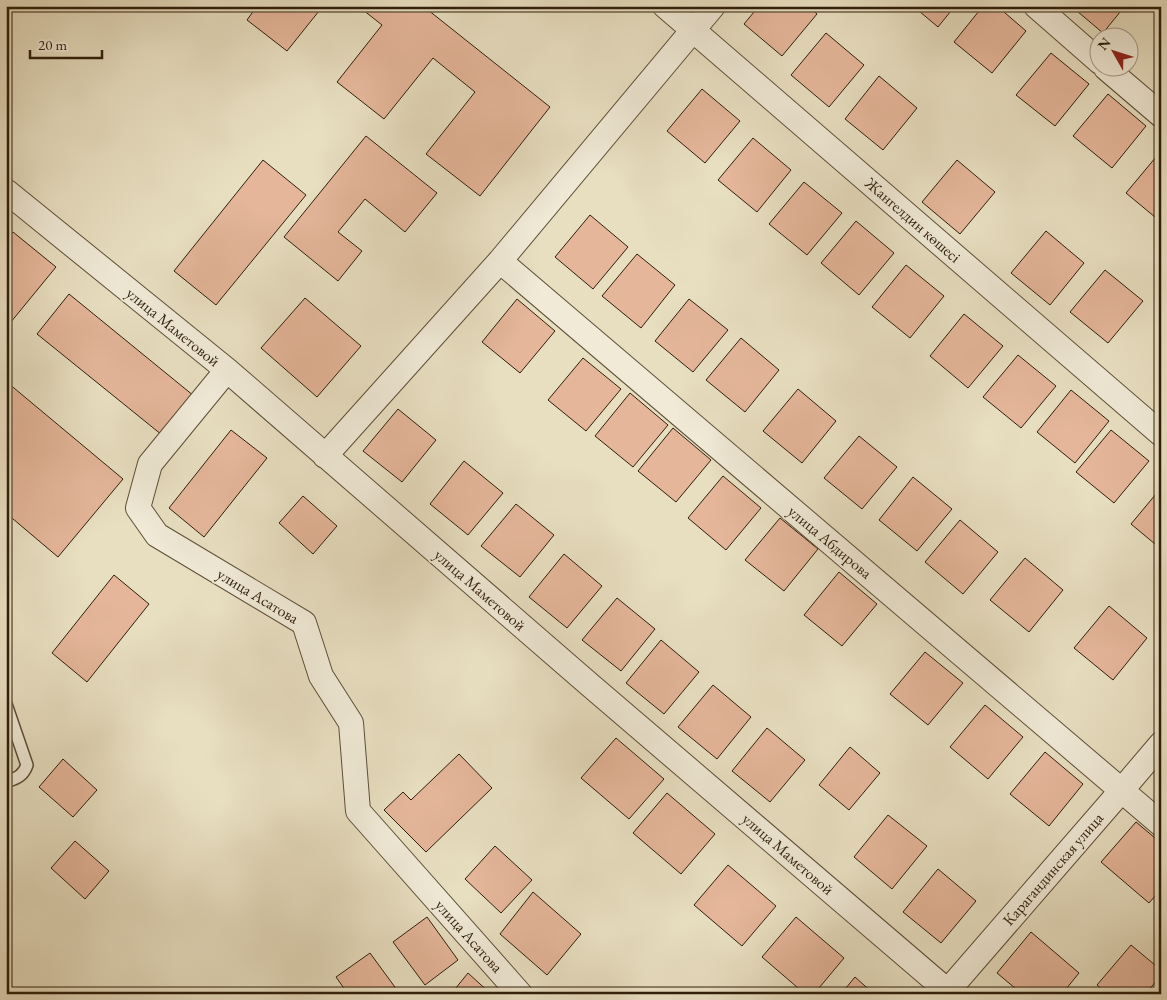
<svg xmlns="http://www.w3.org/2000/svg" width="1167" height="1000" viewBox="0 0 1167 1000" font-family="'EB Garamond',serif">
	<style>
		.building { fill: #e5b69a; stroke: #2f1e0b }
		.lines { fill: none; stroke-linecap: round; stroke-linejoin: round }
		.lane-casing { stroke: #5d4e38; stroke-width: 14 }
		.street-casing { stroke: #5d4e38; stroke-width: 26 }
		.lane { stroke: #f0ead7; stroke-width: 11 }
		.street { stroke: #f0ead7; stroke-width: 24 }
		.labels { text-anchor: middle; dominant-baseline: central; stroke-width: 4; stroke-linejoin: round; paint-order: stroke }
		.street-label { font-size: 16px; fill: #2f1e0b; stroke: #f0ead7 }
	</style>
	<rect width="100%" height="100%" fill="#e8dfc1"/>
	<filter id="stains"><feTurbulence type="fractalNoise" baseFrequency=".004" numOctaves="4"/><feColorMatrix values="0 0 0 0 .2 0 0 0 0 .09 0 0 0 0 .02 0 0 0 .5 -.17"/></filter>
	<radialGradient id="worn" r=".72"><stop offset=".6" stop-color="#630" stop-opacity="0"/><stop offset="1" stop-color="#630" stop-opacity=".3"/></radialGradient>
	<path class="building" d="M 257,6 L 323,6 L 287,51 L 247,20 Z
		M 358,6 L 423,6 L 550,107 L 480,196 L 426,154 L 475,92 L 433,58 L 384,119 L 337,82 L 382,25 Z
		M 759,6 L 808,6 L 817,14 L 782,56 L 744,24 Z
		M 913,6 L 955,6 L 938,27 Z
		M 983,6 L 997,6 L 1026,31 L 992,73 L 954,42 Z
		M 1071,6 L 1125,6 L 1103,33 Z
		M 1152,6 L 1161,6 L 1161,17 L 1150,8 Z
		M 826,33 L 864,65 L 829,107 L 791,75 Z
		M 1051,53 L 1089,84 L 1055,126 L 1016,95 Z
		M 879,76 L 917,108 L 883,150 L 845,119 Z
		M 702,89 L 740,121 L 705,163 L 667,131 Z
		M 1108,94 L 1146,126 L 1112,168 L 1073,136 Z
		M 366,136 L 437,193 L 405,232 L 365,199 L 338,232 L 362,251 L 338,281 L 284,237 Z
		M 753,138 L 791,170 L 757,212 L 718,180 Z
		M 1161,151 L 1161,222 L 1126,193 Z
		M 263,160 L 306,195 L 216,305 L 174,271 Z
		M 957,160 L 995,192 L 960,234 L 922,202 Z
		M 804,182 L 842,213 L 807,255 L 769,224 Z
		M 590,215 L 628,247 L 593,289 L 555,257 Z
		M 856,221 L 894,253 L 859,295 L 821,263 Z
		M 1046,231 L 1084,263 L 1050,305 L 1011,273 Z
		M 13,232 L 56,267 L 6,328 L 6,240 Z
		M 637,254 L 675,285 L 641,328 L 602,296 Z
		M 906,265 L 944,296 L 910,338 L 872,307 Z
		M 1105,270 L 1143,301 L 1108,343 L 1070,312 Z
		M 69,294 L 194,396 L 162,435 L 37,334 Z
		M 305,298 L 361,346 L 317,397 L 261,348 Z
		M 517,299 L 555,331 L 520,373 L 482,342 Z
		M 689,299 L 728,330 L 693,372 L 655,341 Z
		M 964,314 L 1003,346 L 968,388 L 930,356 Z
		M 741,338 L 779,370 L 745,412 L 706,380 Z
		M 1018,355 L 1056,386 L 1021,428 L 983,397 Z
		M 583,358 L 621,389 L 586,431 L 548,400 Z
		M 8,383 L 123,479 L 58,557 L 6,513 L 6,385 Z
		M 798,389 L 836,421 L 802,463 L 763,431 Z
		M 1071,390 L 1109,421 L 1075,463 L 1037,432 Z
		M 630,393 L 668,425 L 633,467 L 595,436 Z
		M 398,409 L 436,440 L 402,482 L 363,451 Z
		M 673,428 L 711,460 L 676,502 L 638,471 Z
		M 231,430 L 267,458 L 204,537 L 169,508 Z
		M 1111,430 L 1149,461 L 1114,503 L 1076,472 Z
		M 859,436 L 897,467 L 862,509 L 824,478 Z
		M 464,461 L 503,493 L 468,535 L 430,504 Z
		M 723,476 L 761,508 L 726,550 L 688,518 Z
		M 913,477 L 952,509 L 917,551 L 879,520 Z
		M 1161,488 L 1161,549 L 1131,524 Z
		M 303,496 L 337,526 L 313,554 L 279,523 Z
		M 516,504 L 554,535 L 520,577 L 481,546 Z
		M 780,518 L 818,549 L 784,591 L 745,560 Z
		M 960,520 L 998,552 L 963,594 L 925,562 Z
		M 564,554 L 602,586 L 567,628 L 529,597 Z
		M 1025,558 L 1063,590 L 1029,632 L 990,600 Z
		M 839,572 L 877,604 L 842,646 L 804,615 Z
		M 114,575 L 149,604 L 87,682 L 52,653 Z
		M 617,598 L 655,629 L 621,671 L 582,640 Z
		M 1109,606 L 1147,638 L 1113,680 L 1074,648 Z
		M 661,640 L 699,672 L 664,714 L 626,683 Z
		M 925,652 L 963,683 L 928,725 L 890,694 Z
		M 713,685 L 751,717 L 717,759 L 678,727 Z
		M 985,705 L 1023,737 L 988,779 L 950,747 Z
		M 767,728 L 805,760 L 770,802 L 732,771 Z
		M 6,733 L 12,756 L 6,757 Z
		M 616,738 L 664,779 L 629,819 L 581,778 Z
		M 850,747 L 880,773 L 849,810 L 819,785 Z
		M 1045,752 L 1083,784 L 1049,826 L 1010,794 Z
		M 459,754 L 492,788 L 426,852 L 384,810 L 403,792 L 411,800 Z
		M 63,759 L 97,790 L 73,817 L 39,787 Z
		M 667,793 L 715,834 L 681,874 L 633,833 Z
		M 888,815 L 927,846 L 892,889 L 854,857 Z
		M 1136,822 L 1161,843 L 1161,889 L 1149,903 L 1101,862 Z
		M 75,841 L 109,871 L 85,899 L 51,868 Z
		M 495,846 L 532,880 L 501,913 L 465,879 Z
		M 728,865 L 776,906 L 742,946 L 694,905 Z
		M 938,869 L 976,901 L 941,943 L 903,912 Z
		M 533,892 L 581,934 L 547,975 L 500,934 Z
		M 427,917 L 458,960 L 425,985 L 393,942 Z
		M 796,917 L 844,958 L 814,994 L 805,994 L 762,957 Z
		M 1031,932 L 1079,973 L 1062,994 L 1022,994 L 997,973 Z
		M 1131,945 L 1161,970 L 1161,976 L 1145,994 L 1107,994 L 1097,985 Z
		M 370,953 L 400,994 L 348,994 L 336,977 Z
		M 468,973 L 491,994 L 451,994 Z
		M 855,977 L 874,994 L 841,994 Z"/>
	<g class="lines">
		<defs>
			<path id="lane" d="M 6,704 L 27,765 C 23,776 17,778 6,782"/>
			<path id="street" d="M 665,6 L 1161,434
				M 1036,6 L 1100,62
				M 1106,68 L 1161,115
				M 6,191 L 227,370 L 590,685 L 951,994
				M 500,261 L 1161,824
				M 227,370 L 150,464 L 138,508 L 157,535 L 304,623 L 321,676 L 351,723 L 358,811 L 520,994
				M 325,456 L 500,261 L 713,6
				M 945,994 L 1121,791 L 1161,744"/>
		</defs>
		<use href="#lane" class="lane-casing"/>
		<use href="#street" class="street-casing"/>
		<use href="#lane" class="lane"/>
		<use href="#street" class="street"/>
	</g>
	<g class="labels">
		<g class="street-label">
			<text transform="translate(913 220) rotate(41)">Жангелдин көшесі</text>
			<text transform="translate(173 327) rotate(39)">улица Маметовой</text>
			<text transform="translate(830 542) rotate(40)">улица Абдирова</text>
			<text transform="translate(480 590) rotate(41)">улица Маметовой</text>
			<text transform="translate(258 596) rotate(31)">улица Асатова</text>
			<text transform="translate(788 854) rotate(41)">улица Маметовой</text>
			<text transform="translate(1053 869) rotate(-49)">Карагандинская улица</text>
			<text transform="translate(469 936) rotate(48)">улица Асатова</text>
		</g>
	</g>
	<rect width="1167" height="1000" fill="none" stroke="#e8dfc1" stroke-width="25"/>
	<rect x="8" y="8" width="1152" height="985" fill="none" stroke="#2f1e0b" stroke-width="2.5"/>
	<rect x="12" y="12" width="1142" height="975" fill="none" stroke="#2f1e0b"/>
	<g transform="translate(1114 52) rotate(309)"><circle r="24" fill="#f0ead7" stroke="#a39885"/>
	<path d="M0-4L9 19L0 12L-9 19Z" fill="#8f2418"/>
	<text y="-8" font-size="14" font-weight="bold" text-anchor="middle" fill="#2f1e0b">N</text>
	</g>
	<path d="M30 50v8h72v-8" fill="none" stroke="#2f1e0b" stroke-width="2.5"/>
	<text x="38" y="50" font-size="15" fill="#2f1e0b" stroke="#f0ead7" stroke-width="4" paint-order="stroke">20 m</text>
	<rect width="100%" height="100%" filter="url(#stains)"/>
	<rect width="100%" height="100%" fill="url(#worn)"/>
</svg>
